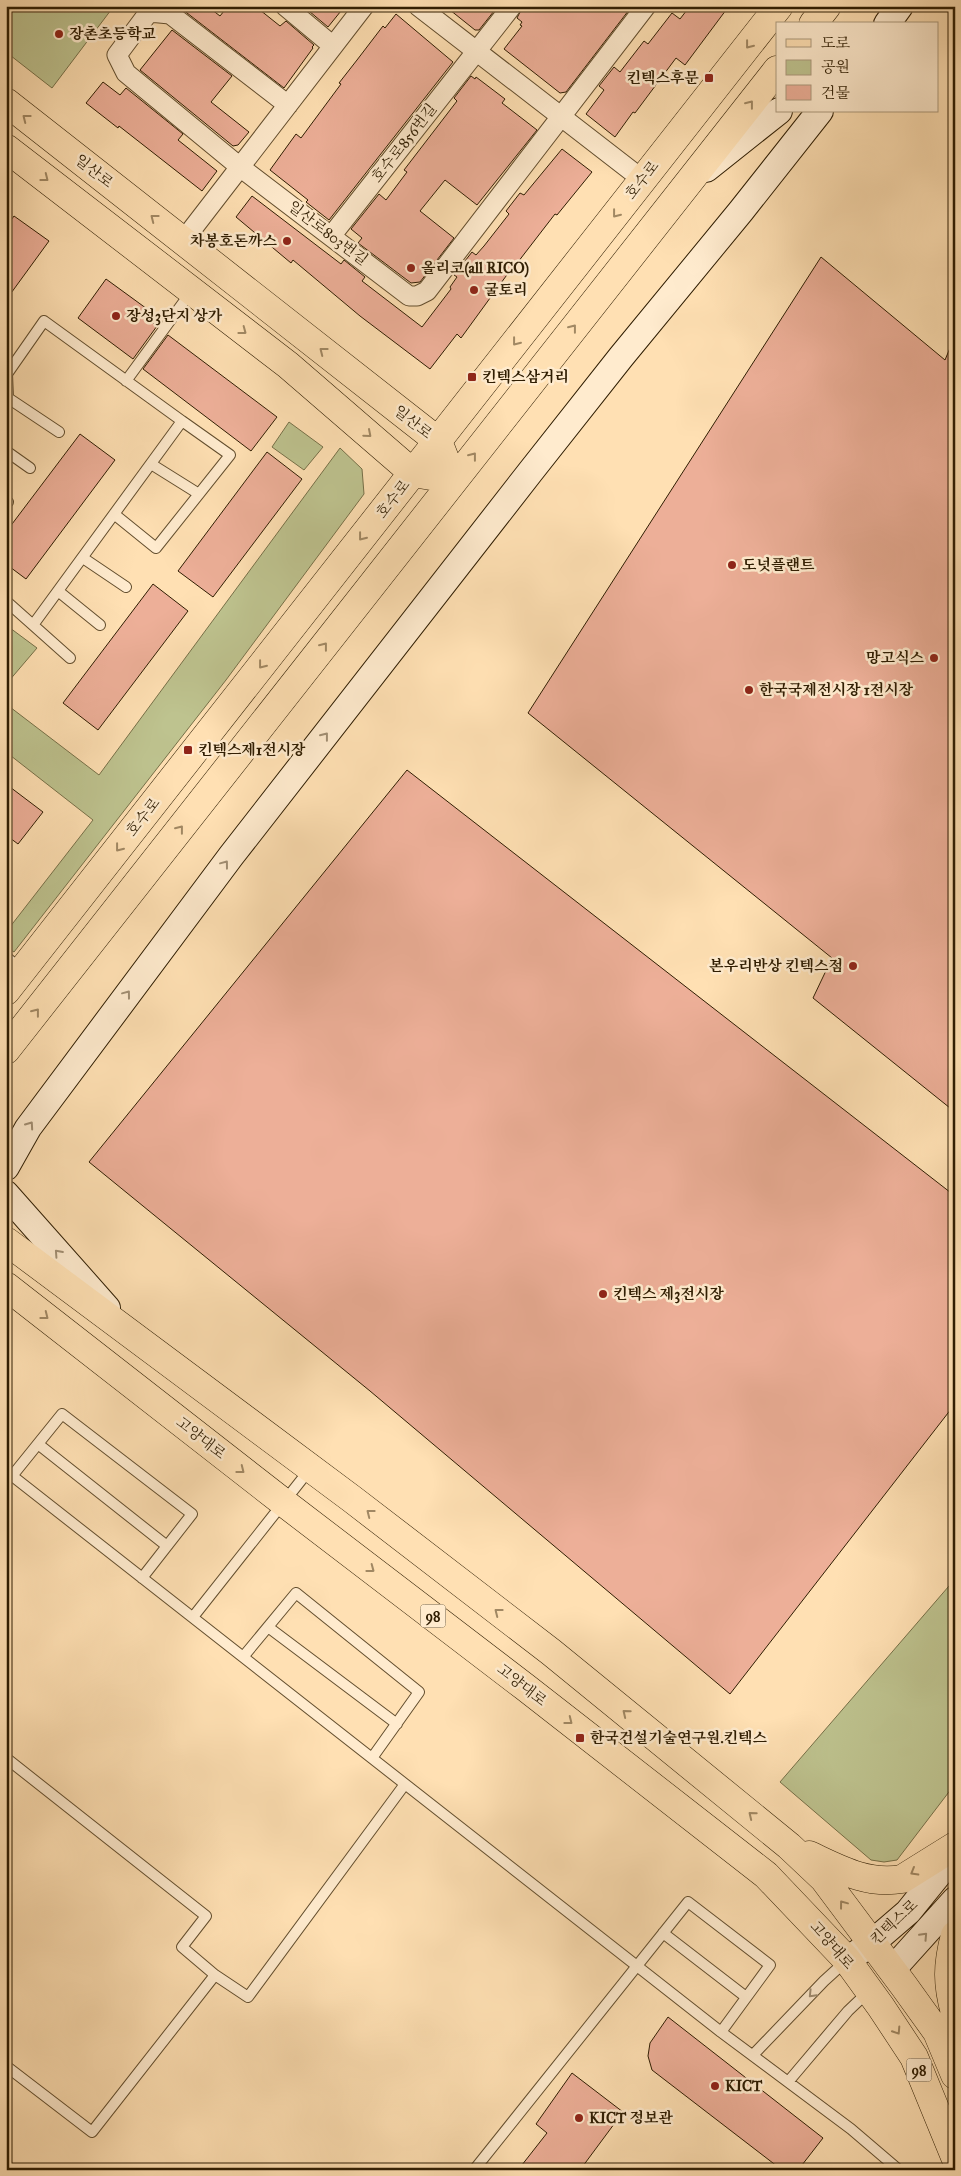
<svg xmlns="http://www.w3.org/2000/svg" width="961" height="2176" viewBox="0 0 961 2176" font-family="'IM FELL Great Primer','Noto Serif KR',serif">
	<style>
		.green { fill: #bec38f; stroke: #767048 }
		.building { fill: #edaf98; stroke: #2f1d02 }
		.lines { fill: none; stroke-linecap: round; stroke-linejoin: round }
		.service-casing { stroke: #634e2e; stroke-width: 12 }
		.minor-casing { stroke: #634e2e; stroke-width: 21 }
		.secondary-casing { stroke: #2f1d02; stroke-width: 28 }
		.primary-casing { stroke: #2f1d02; stroke-width: 29 }
		.service { stroke: #ffebce; stroke-width: 10 }
		.minor { stroke: #ffebce; stroke-width: 19 }
		.secondary { stroke: #ffebce; stroke-width: 26 }
		.primary { stroke: #ffe0b3; stroke-width: 28 }
		.oneway { stroke: #a18863 }
		.oneway2 { stroke: #a18e72 }
		.poi-dot { fill: #8f2418; stroke: #ffebce; stroke-width: 2 }
		.labels { text-anchor: middle; dominant-baseline: central; stroke-width: 5; stroke-linejoin: round; paint-order: stroke }
		.shield { fill: #ffebce; stroke: #6d5b3f; stroke-width: 1 }
		.shield-label { font-size: 14px; font-weight: bold; fill: #2f1d02 }
		.poi-label { font-size: 15px; font-weight: bold; fill: #2f1d02; stroke: #ffebce; text-anchor: start }
		.street-label { font-size: 15px; fill: #2f1d02; stroke: #ffebce }
	</style>
	<rect width="100%" height="100%" fill="#ffe0b3"/>
	<filter id="stains"><feTurbulence type="fractalNoise" baseFrequency=".004" numOctaves="4"/><feColorMatrix values="0 0 0 0 .2 0 0 0 0 .09 0 0 0 0 .02 0 0 0 .5 -.17"/></filter>
	<radialGradient id="worn" r=".72"><stop offset=".6" stop-color="#630" stop-opacity="0"/><stop offset="1" stop-color="#630" stop-opacity=".3"/></radialGradient>
	<path class="green" d="M 6,6 L 114,6 L 52,88 L 6,52 Z
		M 289,422 L 323,447 L 304,470 L 272,447 Z
		M 340,448 L 362,469 L 364,494 L 226,680 L 14,952 L 6,947 L 6,932 L 93,820 L 6,752 L 6,704 L 99,775 Z
		M 6,625 L 37,648 L 8,682 L 6,681 Z
		M 955,1579 L 955,1784 L 897,1860 L 884,1862 L 871,1860 L 780,1782 Z"/>
	<path class="building" d="M 178,6 L 207,6 L 220,16 L 228,6 L 255,6 L 280,26 L 286,21 L 314,45 L 312,47 L 313,48 L 284,88 Z
		M 303,6 L 345,6 L 328,27 Z
		M 445,6 L 498,6 L 479,30 L 475,30 Z
		M 523,6 L 632,6 L 566,92 L 560,93 L 504,49 L 522,26 L 520,25 L 522,22 L 517,18 Z
		M 690,6 L 729,6 L 685,65 L 676,58 L 635,113 L 633,112 L 615,137 L 586,114 L 604,90 L 599,86 L 614,67 L 620,72 L 644,41 L 648,44 L 672,13 L 680,19 Z
		M 396,14 L 453,62 L 329,220 L 306,202 L 308,200 L 270,170 L 296,134 L 301,138 L 341,84 L 339,83 L 357,60 L 383,26 L 385,28 Z
		M 172,30 L 232,76 L 211,102 L 249,132 L 238,145 L 233,146 L 140,70 Z
		M 471,76 L 475,79 L 476,77 L 505,99 L 502,103 L 537,130 L 477,205 L 445,180 L 420,211 L 454,238 L 420,282 L 411,283 L 358,243 L 362,238 L 351,229 L 379,194 L 386,200 L 407,172 L 404,170 L 457,101 L 454,98 Z
		M 103,82 L 120,95 L 126,88 L 183,134 L 178,140 L 217,171 L 202,191 L 119,126 L 118,128 L 86,103 Z
		M 562,149 L 592,172 L 557,215 L 555,214 L 518,262 L 517,261 L 461,338 L 457,334 L 430,369 L 360,316 L 293,260 L 291,263 L 236,217 L 252,196 L 341,264 L 344,260 L 365,277 L 362,281 L 422,327 L 451,289 L 450,287 L 457,277 L 454,275 L 472,252 L 476,255 L 484,246 L 509,214 L 506,211 L 520,193 L 524,195 Z
		M 14,216 L 49,241 L 6,300 L 6,227 Z
		M 821,257 L 945,360 L 955,336 L 955,1112 L 813,998 L 832,958 L 528,713 Z
		M 106,279 L 154,314 L 149,320 L 157,326 L 133,359 L 78,318 Z
		M 168,335 L 277,417 L 251,451 L 143,369 Z
		M 80,434 L 115,460 L 26,579 L 6,564 L 6,532 Z
		M 267,452 L 302,479 L 213,597 L 178,571 Z
		M 153,584 L 188,611 L 98,730 L 63,703 Z
		M 407,770 L 955,1196 L 955,1404 L 730,1694 L 370,1391 L 89,1162 Z
		M 6,784 L 43,812 L 18,844 L 6,835 Z
		M 668,2017 L 823,2138 L 802,2165 L 792,2169 L 782,2170 L 652,2070 L 648,2056 L 650,2043 Z
		M 572,2073 L 623,2112 L 580,2170 L 518,2170 L 547,2133 L 536,2124 Z"/>
	<g class="lines">
		<defs>
			<path id="service" d="M 126,381 L 191,292
				M 8,398 L 59,432
				M 6,401 L 8,398 L 7,374 L 44,321 L 182,421 L 33,625 L 6,601
				M 6,451 L 30,468
				M 151,464 L 199,494
				M 6,501 L 8,502
				M 114,514 L 156,548 L 230,455 L 182,421
				M 83,558 L 126,587
				M 58,591 L 100,625
				M 33,625 L 70,658
				M 6,957 L 22,970
				M 38,1444 L 167,1546
				M 6,1471 L 721,2032 L 851,2129 L 899,2170
				M 12,1476 L 62,1414 L 192,1514 L 142,1578
				M 193,1617 L 310,1469
				M 268,1627 L 397,1724
				M 243,1657 L 296,1593 L 419,1692 L 372,1758
				M 6,1758 L 206,1916 L 182,1947 L 215,1975 L 92,2132 L 6,2066
				M 663,1933 L 746,1997
				M 215,1975 L 248,1997 L 405,1784
				M 753,2055 L 824,1981 L 846,1961
				M 788,2082 L 848,2011 L 869,1991
				M 474,2170 L 688,1902 L 770,1965 L 721,2032"/>
			<path id="minor" d="M 285,6 L 333,46
				M 418,6 L 643,180
				M 288,105 L 170,14 L 149,12 L 117,55 L 126,73 L 240,167 L 409,296 L 417,296 L 427,291 L 646,6
				M 332,235 L 512,6
				M 183,241 L 364,6"/>
			<path id="secondary" d="M 887,24 L 900,6
				M 706,169 L 779,111
				M 6,1167 L 28,1128 L 231,856 L 531,471 L 621,357 L 741,211 L 820,111
				M 6,1194 L 107,1308
				M 847,1960 L 872,1943 L 908,1912 L 955,1854
				M 892,1970 L 955,1900"/>
			<path id="primary" d="M 813,24 L 827,6
				M 6,102 L 438,441 L 445,459
				M 6,148 L 288,365 L 413,473 L 431,476
				M 6,991 L 779,6
				M 6,1050 L 777,70
				M 6,1241 L 352,1499 L 551,1652 L 789,1846 L 824,1879 L 904,1986 L 937,2032 L 955,2075
				M 6,1286 L 283,1502 L 525,1687 L 766,1875 L 847,1960 L 881,2007 L 914,2057 L 955,2157
				M 809,1855 C 839,1869 867,1885 902,1879 L 955,1846
				M 955,1935 C 947,1965 947,1984 955,2013"/>
		</defs>
		<use href="#service" class="service-casing"/>
		<use href="#minor" class="minor-casing"/>
		<use href="#secondary" class="secondary-casing"/>
		<use href="#primary" class="primary-casing"/>
		<use href="#service" class="service"/>
		<use href="#minor" class="minor"/>
		<use href="#secondary" class="secondary"/>
		<use href="#primary" class="primary"/>
	</g>
	<defs><path id="oneway-chevron" d="M-2-3.5L2.5 0L-2 3.5" fill="none" stroke-width="1.6" stroke-linecap="round" stroke-linejoin="round" transform="scale(1.25)"/></defs>
	<g class="oneway">
		<use href="#oneway-chevron" transform="translate(749 45) rotate(128)"/>
		<use href="#oneway-chevron" transform="translate(750 104) rotate(-52)"/>
		<use href="#oneway-chevron" transform="translate(26 118) rotate(-142)"/>
		<use href="#oneway-chevron" transform="translate(45 178) rotate(38)"/>
		<use href="#oneway-chevron" transform="translate(616 214) rotate(128)"/>
		<use href="#oneway-chevron" transform="translate(154 218) rotate(-142)"/>
		<use href="#oneway-chevron" transform="translate(573 328) rotate(-52)"/>
		<use href="#oneway-chevron" transform="translate(243 331) rotate(37)"/>
		<use href="#oneway-chevron" transform="translate(516 342) rotate(128)"/>
		<use href="#oneway-chevron" transform="translate(323 351) rotate(-142)"/>
		<use href="#oneway-chevron" transform="translate(368 434) rotate(41)"/>
		<use href="#oneway-chevron" transform="translate(473 456) rotate(-52)"/>
		<use href="#oneway-chevron" transform="translate(362 537) rotate(128)"/>
		<use href="#oneway-chevron" transform="translate(324 646) rotate(-52)"/>
		<use href="#oneway-chevron" transform="translate(262 665) rotate(128)"/>
		<use href="#oneway-chevron" transform="translate(180 829) rotate(-52)"/>
		<use href="#oneway-chevron" transform="translate(119 848) rotate(128)"/>
		<use href="#oneway-chevron" transform="translate(36 1012) rotate(-52)"/>
		<use href="#oneway-chevron" transform="translate(45 1316) rotate(38)"/>
		<use href="#oneway-chevron" transform="translate(241 1470) rotate(38)"/>
		<use href="#oneway-chevron" transform="translate(370 1513) rotate(-142)"/>
		<use href="#oneway-chevron" transform="translate(371 1569) rotate(37)"/>
		<use href="#oneway-chevron" transform="translate(498 1612) rotate(-142)"/>
		<use href="#oneway-chevron" transform="translate(626 1713) rotate(-141)"/>
		<use href="#oneway-chevron" transform="translate(569 1721) rotate(38)"/>
		<use href="#oneway-chevron" transform="translate(752 1815) rotate(-141)"/>
		<use href="#oneway-chevron" transform="translate(914 1872) rotate(150)"/>
		<use href="#oneway-chevron" transform="translate(843 1904) rotate(-127)"/>
		<use href="#oneway-chevron" transform="translate(897 2031) rotate(57)"/>
	</g>
	<g class="oneway2">
		<use href="#oneway-chevron" transform="translate(325 736) rotate(-52)"/>
		<use href="#oneway-chevron" transform="translate(225 864) rotate(-53)"/>
		<use href="#oneway-chevron" transform="translate(127 994) rotate(-53)"/>
		<use href="#oneway-chevron" transform="translate(30 1125) rotate(-55)"/>
		<use href="#oneway-chevron" transform="translate(58 1253) rotate(-132)"/>
		<use href="#oneway-chevron" transform="translate(924 1936) rotate(-47)"/>
		<use href="#oneway-chevron" transform="translate(812 1994) rotate(134)"/>
	</g>
	<g class="poi-dot">
		<circle cx="59" cy="34" r="5"/>
		<rect x="704" y="73" width="10" height="10" rx="2.5"/>
		<circle cx="287" cy="241" r="5"/>
		<circle cx="411" cy="268" r="5"/>
		<circle cx="474" cy="290" r="5"/>
		<circle cx="116" cy="316" r="5"/>
		<rect x="467" y="372" width="10" height="10" rx="2.5"/>
		<circle cx="732" cy="565" r="5"/>
		<circle cx="934" cy="658" r="5"/>
		<circle cx="749" cy="690" r="5"/>
		<rect x="183" y="745" width="10" height="10" rx="2.5"/>
		<circle cx="853" cy="966" r="5"/>
		<circle cx="603" cy="1294" r="5"/>
		<rect x="575" y="1733" width="10" height="10" rx="2.5"/>
		<circle cx="715" cy="2086" r="5"/>
		<circle cx="579" cy="2118" r="5"/>
	</g>
	<g class="labels">
		<g class="shield">
			<rect x="420.5" y="1604.5" width="25" height="23" rx="4"/>
			<rect x="906.5" y="2058.5" width="25" height="23" rx="4"/>
		</g>
		<g class="shield-label">
			<text x="433" y="1616">98</text>
			<text x="919" y="2070">98</text>
		</g>
		<g class="poi-label">
			<text x="69" y="34">장촌초등학교</text>
			<text x="699" y="78" text-anchor="end">킨텍스후문</text>
			<text x="277" y="241" text-anchor="end">차봉호돈까스</text>
			<text x="421" y="268">올리코(all RICO)</text>
			<text x="484" y="290">굴토리</text>
			<text x="126" y="316">장성3단지 상가</text>
			<text x="482" y="377">킨텍스삼거리</text>
			<text x="742" y="565">도넛플랜트</text>
			<text x="924" y="658" text-anchor="end">망고식스</text>
			<text x="759" y="690">한국국제전시장 1전시장</text>
			<text x="198" y="750">킨텍스제1전시장</text>
			<text x="843" y="966" text-anchor="end">본우리반상 킨텍스점</text>
			<text x="613" y="1294">킨텍스 제3전시장</text>
			<text x="590" y="1738">한국건설기술연구원.킨텍스</text>
			<text x="725" y="2086">KICT</text>
			<text x="589" y="2118">KICT 정보관</text>
		</g>
		<g class="street-label">
			<text transform="translate(404 143) rotate(-52)">호수로856번길</text>
			<text transform="translate(94 171) rotate(38)">일산로</text>
			<text transform="translate(642 180) rotate(-52)">호수로</text>
			<text transform="translate(328 233) rotate(37)">일산로803번길</text>
			<text transform="translate(413 422) rotate(38)">일산로</text>
			<text transform="translate(393 499) rotate(-52)">호수로</text>
			<text transform="translate(143 817) rotate(-52)">호수로</text>
			<text transform="translate(201 1438) rotate(38)">고양대로</text>
			<text transform="translate(522 1685) rotate(38)">고양대로</text>
			<text transform="translate(894 1922) rotate(-43)">킨텍스로</text>
			<text transform="translate(832 1945) rotate(49)">고양대로</text>
		</g>
	</g>
	<rect width="961" height="2176" fill="none" stroke="#ffe0b3" stroke-width="25"/>
	<rect x="8" y="8" width="946" height="2161" fill="none" stroke="#2f1d02" stroke-width="2.5"/>
	<rect x="12" y="12" width="936" height="2151" fill="none" stroke="#2f1d02"/>
	<rect x="776" y="22" width="162" height="90" fill="#ffebce" stroke="#ac997c"/>
	<rect x="786" y="39" width="25" height="8" fill="#ffe0b3" stroke="#ac997c"/>
	<text x="821" y="48" font-size="15" fill="#2f1d02">도로</text>
	<rect x="786" y="60" width="25" height="15" fill="#bec38f" stroke="#ac997c"/>
	<text x="821" y="72" font-size="15" fill="#2f1d02">공원</text>
	<rect x="786" y="85" width="25" height="15" fill="#edaf98" stroke="#ac997c"/>
	<text x="821" y="98" font-size="15" fill="#2f1d02">건물</text>
	<rect width="100%" height="100%" filter="url(#stains)"/>
	<rect width="100%" height="100%" fill="url(#worn)"/>
</svg>
